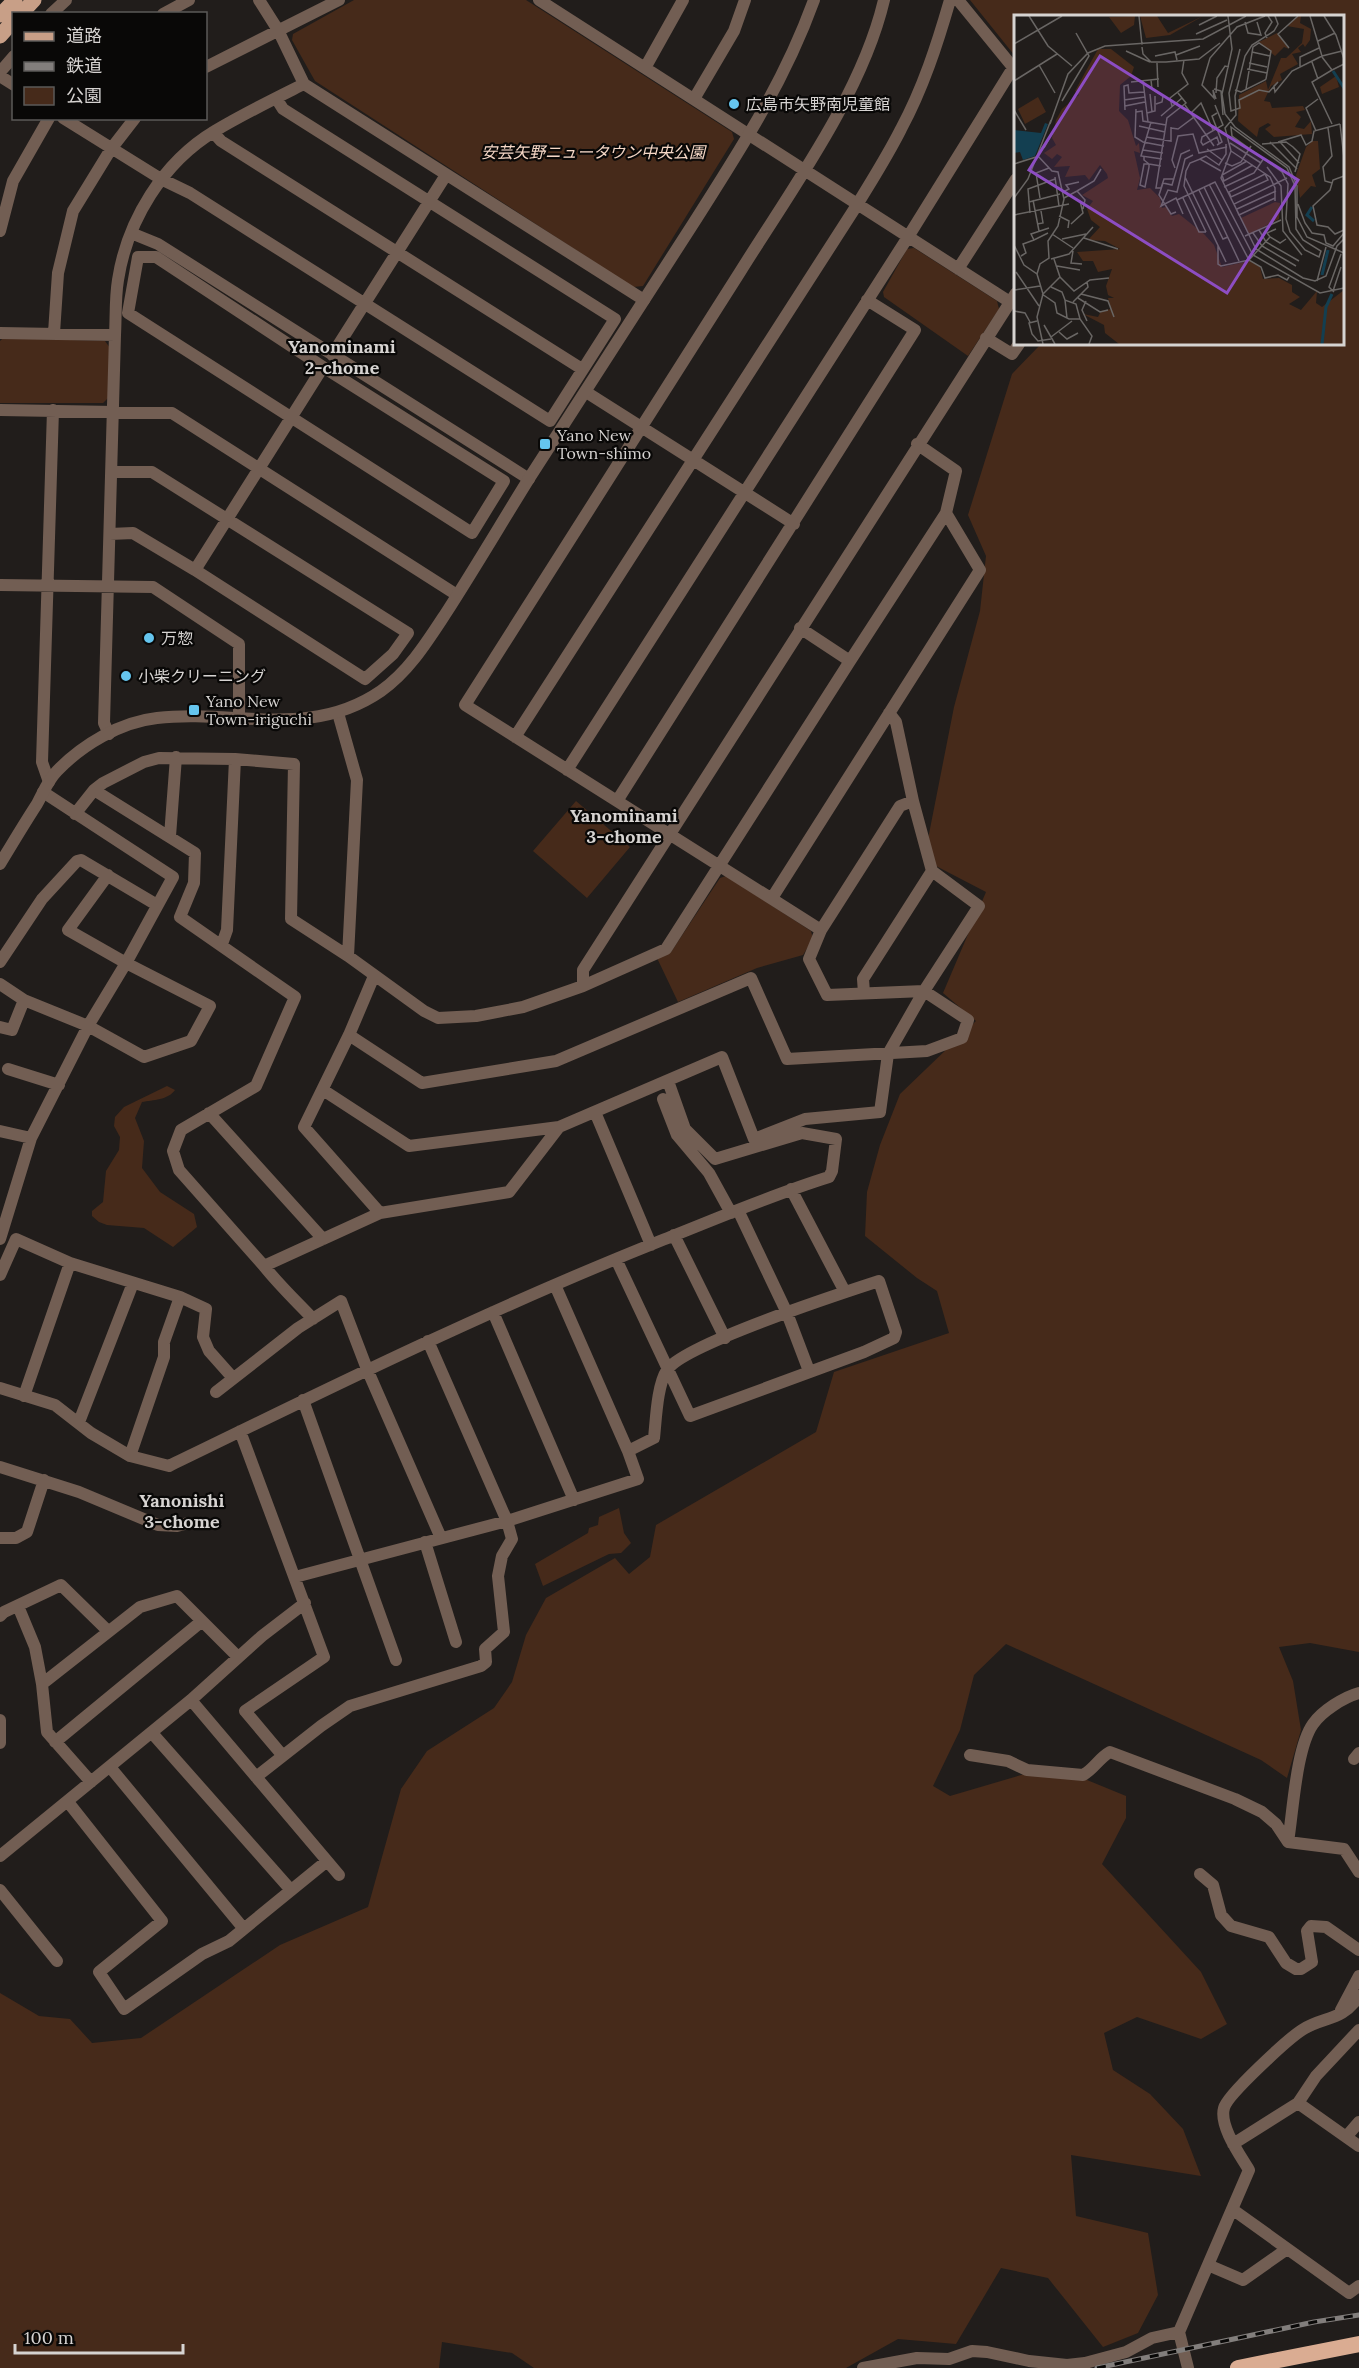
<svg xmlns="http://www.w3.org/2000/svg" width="1359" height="2368" viewBox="0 0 1359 2368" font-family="Lora,'Noto Sans JP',serif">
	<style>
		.green { fill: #462a1a }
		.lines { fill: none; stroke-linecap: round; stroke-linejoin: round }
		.minor { stroke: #725e53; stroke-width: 12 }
		.tertiary { stroke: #725e53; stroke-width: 12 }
		.primary { stroke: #c89f87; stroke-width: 15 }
		.trunk { stroke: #daac92; stroke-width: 16 }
		.rail-casing { stroke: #827e7c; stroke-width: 5 }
		.rail { stroke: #090807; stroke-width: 3; stroke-dasharray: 9; stroke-linecap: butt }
		.poi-dot { fill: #65c5ee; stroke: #090807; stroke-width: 2 }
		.labels { text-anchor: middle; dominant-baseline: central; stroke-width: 4.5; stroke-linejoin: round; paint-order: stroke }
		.poi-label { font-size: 16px; fill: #d6d3d1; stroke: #090807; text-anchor: start }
		.park-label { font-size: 16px; font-style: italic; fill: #f5d7c6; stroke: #090807 }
		.neighbourhood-label { font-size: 18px; font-weight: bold; fill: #d6d3d1; stroke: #090807 }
		.inset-river { fill: none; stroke: #133f51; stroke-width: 3 }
		.inset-road { fill: none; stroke: #696664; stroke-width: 1.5 }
		.view { fill: #8d4dc3; fill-opacity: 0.15; stroke: #8d4dc3; stroke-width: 3 }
		.inset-edge { fill: none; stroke: #d6d3d1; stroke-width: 3 }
	</style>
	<rect width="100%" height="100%" fill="#211d1b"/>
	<path class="green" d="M 354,0 L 526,0 L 732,132 L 734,139 L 643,286 L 633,287 L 315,81 L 292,40 L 293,34 Z
		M 970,0 L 1359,0 L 1359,1652 L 1310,1643 L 1279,1647 L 1293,1681 L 1301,1730 L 1287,1778 L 1261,1760 L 1006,1644 L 974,1675 L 960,1730 L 933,1786 L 950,1796 L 1035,1771 L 1087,1780 L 1126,1796 L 1126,1818 L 1102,1864 L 1201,1972 L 1227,2024 L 1201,2039 L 1137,2017 L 1104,2033 L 1113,2070 L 1150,2094 L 1183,2129 L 1201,2176 L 1071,2155 L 1076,2216 L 1148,2233 L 1158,2295 L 1138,2333 L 1103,2347 L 1048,2278 L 1001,2268 L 956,2344 L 898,2339 L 846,2368 L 534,2368 L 512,2353 L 442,2342 L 439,2368 L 0,2368 L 0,1993 L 39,2016 L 70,2019 L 92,2043 L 141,2038 L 280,1945 L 368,1907 L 401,1789 L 427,1751 L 494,1708 L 512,1682 L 526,1635 L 546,1598 L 615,1558 L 629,1574 L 650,1557 L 656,1525 L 816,1432 L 834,1372 L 949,1333 L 937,1291 L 917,1278 L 865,1236 L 867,1192 L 880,1145 L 900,1094 L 976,1021 L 943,993 L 986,892 L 936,866 L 928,839 L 954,707 L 980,611 L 986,556 L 968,515 L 1012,374 L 1041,344 L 1342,344 L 1342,16 L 1016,16 L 1015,56 Z
		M 914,248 L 997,301 L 999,309 L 968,356 L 884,297 L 883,292 L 907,249 Z
		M 3,338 L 105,341 L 110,348 L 108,398 L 103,403 L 0,403 L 0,341 Z
		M 576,801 L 630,847 L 587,898 L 533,851 Z
		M 726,876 L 811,931 L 813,939 L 803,955 L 757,968 L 678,1002 L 657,958 L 671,952 L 720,878 Z
		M 167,1086 L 175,1090 C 168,1100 153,1100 142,1102 L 135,1118 L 144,1141 L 142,1168 L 160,1192 L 194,1214 L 197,1227 L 173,1247 L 144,1228 L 107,1225 L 99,1222 L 92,1216 L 92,1211 L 103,1202 L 106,1171 L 119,1150 L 120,1137 L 114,1126 L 115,1117 L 124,1107 Z
		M 619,1508 L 624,1533 L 631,1543 L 621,1553 L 609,1554 L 543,1586 L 535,1564 L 588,1533 L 589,1528 L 598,1525 L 599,1517 Z"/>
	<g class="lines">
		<path class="minor" d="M 259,0 L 278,30 L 304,84 L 644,300
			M 539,0 L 1010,302
			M 958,0 L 1016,71
			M 51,14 L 66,0
			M 163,14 L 189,0
			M 206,67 L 339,0
			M 645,68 L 683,0
			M 0,72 L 14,56
			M 0,76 L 14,85
			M 694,99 L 734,31 L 745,0
			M 63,118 L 161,179 L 190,193 L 550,421 L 615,319 L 283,109 L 276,98
			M 213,132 L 221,141 L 582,369
			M 0,231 L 13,181 L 49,118
			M 131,233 L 158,244 L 529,479
			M 138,257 L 156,257 L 323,367 L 504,481 L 472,533 L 128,313 Z
			M 958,269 L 1016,179
			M 0,333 L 115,335
			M 54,333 L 58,273 L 73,211 L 111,149 L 135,118
			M 986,338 L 1012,354 L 1019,344
			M 332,355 L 446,175
			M 586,392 L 794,524
			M 0,410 L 172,413 L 457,595
			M 110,534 L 133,533 L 195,570 L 365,679 L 393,654 L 408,633 L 152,472 L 112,472
			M 195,570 L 323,367
			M 0,585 L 153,587 L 239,644 L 239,717
			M 800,628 L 850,661
			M 338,713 L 357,780 L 348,956 L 424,1011 L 438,1018 L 476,1016 L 523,1007 L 583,986 L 666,949 L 850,661 L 946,513
			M 109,734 L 104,723 L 115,335 C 116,317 115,298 118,280 C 127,221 163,162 215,131 C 243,114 274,99 304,84
			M 515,737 L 857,205 C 872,180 888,155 901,129 C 923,88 937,45 950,0
			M 567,770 L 908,237 L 1013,68
			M 49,782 L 42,762 L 53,410
			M 94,790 L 195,853 L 194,883 L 180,917 L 295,997 L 256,1086 L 181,1130 L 173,1151 L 179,1170 L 264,1266 L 380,1213 L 509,1192 L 559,1127
			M 617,801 L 915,330 L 867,300
			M 75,814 L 94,790 L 103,783 L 144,762 L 159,758 L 235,759 L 294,764 L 291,919 L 348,956
			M 170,836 L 176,757
			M 772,898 L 980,570 L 946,513 L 956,471 L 917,444
			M 821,930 L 465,705 C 557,561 649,417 740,272 C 791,190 862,94 884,0
			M 222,944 L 227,930 L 235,759
			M 0,962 L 42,899 L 77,861 L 81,860 L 157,905
			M 374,976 L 349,1035 L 304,1127 L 380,1213
			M 0,984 L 24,1000 L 88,1026 L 144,1057 L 191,1041 L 210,1006 L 126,963 L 68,930 L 108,875
			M 583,986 L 583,970 L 1016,293
			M 864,993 L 863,979 L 932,871 L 913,801 L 896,722 L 889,713
			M 0,1027 L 12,1030 L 24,1000
			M 349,1035 L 422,1083 L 556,1061 L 751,978 L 787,1059 L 927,1051 L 962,1038 L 968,1020 L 924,991 L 827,995 L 809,959 L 821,930 L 900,806 L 913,801
			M 8,1069 L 59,1085
			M 323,1090 L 409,1146 L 559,1127 L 722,1057 L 754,1139 L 805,1119 L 880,1112 L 888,1054 L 924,991 L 979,906 L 932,871
			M 663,1099 L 677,1135 L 709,1173 L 731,1213
			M 595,1112 L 651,1245
			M 209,1113 L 323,1239
			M 0,1131 L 31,1138
			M 791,1189 L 845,1292
			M 738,1210 L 787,1313 L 809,1371
			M 674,1235 L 725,1338
			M 0,1239 L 31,1138 L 88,1026 L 126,963 L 173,877 L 43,792
			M 616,1259 L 690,1416 L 864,1352 L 894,1338 L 896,1332 L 879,1281 C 842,1293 683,1345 667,1370 C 657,1385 656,1420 654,1438 L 628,1451
			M 264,1266 C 279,1285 296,1301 313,1319
			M 0,1275 L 16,1239 L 70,1263 L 180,1297 L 206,1309 L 203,1337 L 209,1351 L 233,1378
			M 493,1312 L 574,1500
			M 0,1388 L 55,1405 L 91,1433 L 130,1456 L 169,1466 C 331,1387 492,1308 660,1241 C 716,1219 771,1195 829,1177 L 832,1171 L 836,1139 L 802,1133 L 715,1159 L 685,1129 L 668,1081
			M 216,1392 L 298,1328 L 341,1301 L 367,1369 L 441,1538
			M 24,1396 L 70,1263
			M 303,1400 L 396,1660
			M 79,1422 L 133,1283
			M 240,1431 L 324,1657 L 245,1711 L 283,1756
			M 130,1456 L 164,1357 L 164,1342 L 180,1297
			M 0,1467 L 79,1492 L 158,1525 L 177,1526 L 188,1523
			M 0,1538 L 16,1538 L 27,1532 L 44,1480
			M 425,1542 L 456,1642
			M 295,1577 L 507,1521 L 638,1479 L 628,1451 L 555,1285
			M 18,1606 L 35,1647 L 42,1684 L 47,1732 L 91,1782
			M 0,1616 L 4,1612 L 61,1585 L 108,1631
			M 42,1684 L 140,1607 L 177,1596 L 238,1657
			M 1359,1693 C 1344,1697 1322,1711 1313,1724 C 1296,1748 1293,1812 1288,1842 L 1344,1849 L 1359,1872
			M 191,1700 L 339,1875
			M 0,1720 L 0,1743
			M 152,1733 L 290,1889
			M 55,1742 L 202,1621
			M 970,1755 L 1008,1761 L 1027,1770 L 1083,1775 C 1094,1769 1099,1758 1110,1752 L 1235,1799 L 1262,1812 L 1276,1824 L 1288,1842
			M 1354,1759 L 1359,1753
			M 110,1767 L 244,1929
			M 256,1777 L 321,1726 L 350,1706 L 481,1666 L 486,1662 L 485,1649 L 504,1632 L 498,1576 L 502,1556 L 512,1539 L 507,1521 L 428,1341
			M 68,1802 L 162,1921 L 99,1972 L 124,2009 L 202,1954 L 229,1941 L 327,1861
			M 0,1856 L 191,1700 L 262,1636 L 305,1603
			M 1200,1874 L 1213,1885 L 1221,1915 L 1231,1926 L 1269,1937 L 1286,1963 L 1296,1969 L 1301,1969 L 1312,1962 L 1307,1931 L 1311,1926 L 1326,1927 L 1359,1950
			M 0,1890 L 57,1961
			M 1341,2010 L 1359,1976
			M 1298,2103 L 1359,2146
			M 1346,2137 L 1359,2122
			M 1233,2144 L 1298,2103 L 1316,2076 L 1359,2030
			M 1232,2209 L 1349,2293 L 1359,2286
			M 1208,2265 L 1243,2280 L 1287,2249
			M 863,2368 L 917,2358 L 949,2359 L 972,2351 L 987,2352 L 1029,2361 L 1067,2365 L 1085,2363 L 1126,2352 L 1152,2338 L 1179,2332
			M 1188,2368 L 1179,2332 L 1249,2170 C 1240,2155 1219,2126 1224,2108 C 1227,2095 1288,2039 1302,2030 C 1323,2016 1342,2022 1359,1996"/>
		<path class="tertiary" d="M 0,864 C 12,844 24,824 37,804 C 43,793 48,780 57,771 C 82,745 120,722 157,718 C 235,709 310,740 381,691 C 409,671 427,642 446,613 C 475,568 502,522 530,477 C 584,393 639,309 693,224 C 740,150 784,83 814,0"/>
		<path class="primary" d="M 21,14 L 34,0
			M 0,15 L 15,0
			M 0,36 L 14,20"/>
		<path class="trunk" d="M 1238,2368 L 1359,2344"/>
		<defs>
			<path id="rail" d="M 1097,2368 L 1314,2322 L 1359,2315"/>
		</defs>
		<use href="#rail" class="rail-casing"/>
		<use href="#rail" class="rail"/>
	</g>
	<g class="poi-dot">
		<circle cx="734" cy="104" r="6"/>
		<rect x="539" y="438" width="12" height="12" rx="3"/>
		<circle cx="149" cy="638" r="6"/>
		<circle cx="126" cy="676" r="6"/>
		<rect x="188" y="704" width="12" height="12" rx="3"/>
	</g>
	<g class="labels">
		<g class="poi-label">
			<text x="746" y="104">広島市矢野南児童館</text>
			<text x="557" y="435">Yano New<tspan x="557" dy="18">Town-shimo</tspan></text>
			<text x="161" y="638">万惣</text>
			<text x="138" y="676">小柴クリーニング</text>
			<text x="206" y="701">Yano New<tspan x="206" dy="18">Town-iriguchi</tspan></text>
		</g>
		<g class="park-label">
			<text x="593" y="152">安芸矢野ニュータウン中央公園</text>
		</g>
		<g class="neighbourhood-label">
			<text x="342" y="346">Yanominami<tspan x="342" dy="21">2-chome</tspan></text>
			<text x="624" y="815">Yanominami<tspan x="624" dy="21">3-chome</tspan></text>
			<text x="182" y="1500">Yanonishi<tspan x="182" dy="21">3-chome</tspan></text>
		</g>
	</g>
	<g transform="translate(1014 15)">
		<rect width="330" height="330" fill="#211d1b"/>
		<path d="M 121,1 L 120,10 L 107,18 L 95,2 ZM 126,1 L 143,1 L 154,18 L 189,1 L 156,20 L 132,23 ZM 284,1 L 287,1 L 286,8 L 297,14 L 296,25 L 291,32 L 289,29 L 284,33 L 287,37 L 278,39 L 284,49 L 266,59 L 268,65 L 257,71 L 250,86 L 256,87 L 258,93 L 289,91 L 291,95 L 282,97 L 287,102 L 281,112 L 290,114 L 297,106 L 298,119 L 260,122 L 251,114 L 257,110 L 254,108 L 245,113 L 243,122 L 224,106 L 225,80 L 252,66 L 254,75 L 267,43 L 272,43 L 288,28 L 290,14 L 273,11 ZM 263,18 L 275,34 L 270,32 L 261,41 L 245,27 ZM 84,34 L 97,34 L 120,52 L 117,61 L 106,70 L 105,96 L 114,105 L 122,131 L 125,128 L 126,138 L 120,136 L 126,163 L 123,175 L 136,173 L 146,183 L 148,193 L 152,192 L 158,201 L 165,199 L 190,219 L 200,230 L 208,252 L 235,246 L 246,252 L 249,264 L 265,263 L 278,270 L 278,277 L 286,282 L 275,289 L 287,295 L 303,276 L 302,288 L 308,292 L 330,275 L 330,329 L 105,329 L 91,318 L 90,310 L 69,299 L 84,302 L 87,296 L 97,294 L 94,283 L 100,283 L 94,280 L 92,271 L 98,254 L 84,257 L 79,246 L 69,246 L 63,237 L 106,234 L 91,226 L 74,225 L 86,212 L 77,205 L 73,194 L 79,186 L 68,180 L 94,163 L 93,159 L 86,150 L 75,165 L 71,160 L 51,162 L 56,151 L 40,152 L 48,142 L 43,139 L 38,144 L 30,138 L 42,130 L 38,123 L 42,105 L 48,94 L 65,80 L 61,76 ZM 322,61 L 325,72 L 308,79 L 306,72 ZM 24,82 L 32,97 L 11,109 L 4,94 ZM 298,126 L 304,126 L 306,154 L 298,160 L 302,172 L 297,171 L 286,183 L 282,160 L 292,132 ZM 261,187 L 266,188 L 265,204 L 235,219 L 227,203 Z" fill="#462a1a"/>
		<path d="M 31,108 L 34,109 L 21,141 L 9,145 L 6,137 L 0,138 L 0,115 L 27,118 Z" fill="#133f51"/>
		<path class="inset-river" d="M 319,56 L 330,73M 298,192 L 293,200 L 300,206M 308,260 L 314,235M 308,329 L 312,292 L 318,279"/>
		<path class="inset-road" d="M 15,1 L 34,31 L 58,51M 125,1 L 128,30M 214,1 L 218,34 L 208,79 L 211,99 L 221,112 L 275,152 L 283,171 L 283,202 L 293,222 L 330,238M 261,1 L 264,9 L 260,16 L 238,30 L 231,41 L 221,81 L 222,100 L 211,113 L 217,136 L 207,163 L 242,234 L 289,263 L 301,266 L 312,261 L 323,231 L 330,224M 310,1 L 322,20 L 330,44M 231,7 L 234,18 L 247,20 L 243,7M 185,10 L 203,1M 182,19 L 213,5M 253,23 L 251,18 L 258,7 L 254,1M 304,26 L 321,18M 0,29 L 48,1M 128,32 L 129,39 L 137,47 L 152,47 L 185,44 L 206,28M 275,33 L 264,19 L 284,1M 226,34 L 215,78 L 217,96 L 226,93 L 225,85 L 245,75 L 255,77 L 264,67 L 260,71 L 261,77 L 278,56 L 308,41 L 296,1M 112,36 L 136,47M 238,37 L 256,41M 162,40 L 186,31M 141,41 L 161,37 L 163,45M 308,41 L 328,36M 308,42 L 318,55 L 330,49M 298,47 L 304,64M 143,48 L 144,72M 235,48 L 253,52M 25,50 L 41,78M 286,52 L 286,42 L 305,33M 233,54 L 253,58M 318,55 L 298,67 L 318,109M 137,65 L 138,74 L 149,81 L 148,87 L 142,89M 0,66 L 43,39M 129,66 L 134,107M 117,67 L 145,64M 200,74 L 207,76 L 209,100M 221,75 L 227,77 L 251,65 L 252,64 L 257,36 L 245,28 L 239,32 L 232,74M 202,78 L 203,63 L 211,51 L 215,52M 136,79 L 138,97M 202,84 L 199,75 L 200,83 L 188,70 L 196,43 L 223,12 L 251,1M 110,85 L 131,82M 48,86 L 75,41 L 62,18M 171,90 L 200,131M 201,90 L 209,110 L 188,122 L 187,127 L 189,130 L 203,122 L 205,128M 111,91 L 131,87M 158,91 L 156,83 L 174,69 L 168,58 L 170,45M 122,94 L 121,122 L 129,127 L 150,131M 0,95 L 12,115M 111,95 L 110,71 L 114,70 L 115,78 L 130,77M 122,97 L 128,96 L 129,106 L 152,110M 133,98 L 141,96 L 141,81M 147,101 L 168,83M 137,107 L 127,141 L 148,144M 36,109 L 54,59 L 74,38 L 91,31 L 189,24 L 232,1M 326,109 L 330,143M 125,111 L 151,117M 217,112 L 273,153 L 281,171 L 282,214 L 289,225 L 307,236 L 305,242 L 291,235 L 276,217 L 272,204 L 274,169 L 268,157 L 218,121 ZM 157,113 L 164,114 L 180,102 L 177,98 L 187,88 L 199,115M 314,113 L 318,141 L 309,152 L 311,166 L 318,168M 302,116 L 292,93 L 304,84M 132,122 L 157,126 L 157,112M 256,127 L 283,154M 264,127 L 287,120 L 292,130 L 298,126 L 300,116 L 326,109M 266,127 L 285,148M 216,128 L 247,148M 248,129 L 272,127 L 279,132 L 286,139 L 281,157M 203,130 L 208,127 L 198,101 L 203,98M 30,133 L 43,110M 193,134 L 208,145M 129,135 L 149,138M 217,136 L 256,162 L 261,173 L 261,186M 130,142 L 130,145 L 135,149 L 135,152 L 131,172 L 126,170 L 130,149 L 135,149 L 147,151M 186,144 L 192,141 L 205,150 L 212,139 L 212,129M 233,146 L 208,160 L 210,166 L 239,150M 211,148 L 218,151 L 227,147 L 237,131M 0,149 L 22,142M 253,152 L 267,171 L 269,216 L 288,240M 161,153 L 158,145 L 164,121 L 179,119 L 185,138 L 213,132M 251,159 L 254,165 L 217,182 L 215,177 ZM 330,161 L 319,165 L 316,175 L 299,191 L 303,210 L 314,212 L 321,219 L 330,215M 41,162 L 45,191M 171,162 L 212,247M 159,164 L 150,164 L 147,173 L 142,173 L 153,103 L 172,88 L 164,78M 195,169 L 235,245 L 256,222M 190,172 L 225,246M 210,172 L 240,158 L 250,143M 185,175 L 209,224 L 214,222M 63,176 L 80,166 L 87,154M 49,177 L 55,174 L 52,170 L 65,167M 0,183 L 14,164 L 37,105M 26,183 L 22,158 L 35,153M 50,183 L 63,176 L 71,185 L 69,194M 169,183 L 185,217 L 192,217M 261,183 L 225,200 L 220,189 L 273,163M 19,185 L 25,216M 163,185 L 201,167 L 239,240 L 306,278 L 330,273M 15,187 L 46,179M 284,189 L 291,208 L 298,218 L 310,220 L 312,228 L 319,231 L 330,218M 223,194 L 262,176M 162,197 L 157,199 L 145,180 L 149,168 L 158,170 L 167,139 L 176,135M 16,198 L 14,174 L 41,164M 169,199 L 162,183 L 147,191 L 154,175 L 163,177 L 171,144 L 179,140M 0,200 L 55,189M 45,201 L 55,206 L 54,213M 23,209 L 29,208 L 27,196M 57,209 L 69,198 L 66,186M 262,214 L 253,218 L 256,222 L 266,228 L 272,224M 245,215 L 252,227 L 285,246M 192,217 L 170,171 L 172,156 L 176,148 L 186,144 L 207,156M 34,218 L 20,225 L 17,219 L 35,213M 239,218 L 248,231 L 282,251M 38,219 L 59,233M 231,221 L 267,205M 70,223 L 104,234M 48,224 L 72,219M 0,230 L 10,250 L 23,259 L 29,279 L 23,302 L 29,329M 204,230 L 204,249 L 207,251 L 235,245 L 247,252 L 251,263 L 264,260 L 273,265 L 275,262M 59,236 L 57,248 L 68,249M 7,241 L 12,238 L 9,229 L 20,225M 37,244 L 55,239 L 79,212M 40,244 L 46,262 L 60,276 L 76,265 L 95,263M 43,251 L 66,255M 2,257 L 25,291M 23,259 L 26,249 L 35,243 L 34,226 L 44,211 L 50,184 L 44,157 L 38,156 L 23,140M 303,266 L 312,232M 37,272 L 48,277 L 51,285M 0,275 L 26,271M 319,276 L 327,252M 320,277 L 315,272 L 327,239M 28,279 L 41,288 L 43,298 L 55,304 L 66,304M 29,279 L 46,262M 67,279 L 94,286 L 100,302M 64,283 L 86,297 L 94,295M 72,286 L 68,295 L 73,306M 59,287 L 74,272 L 73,267M 0,296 L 11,298 L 16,307M 53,303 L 51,285 L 62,289 L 66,304 L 78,321 L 75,329M 23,306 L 15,308 L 18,319 L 24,326 L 37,324M 30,310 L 41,329M 45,317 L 53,324 L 64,318M 37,322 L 58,306"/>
		<path class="view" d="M 86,41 L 284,165 L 213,278 L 15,155 Z"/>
		<rect width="330" height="330" class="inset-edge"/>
	</g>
	<rect x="12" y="12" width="195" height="108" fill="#090807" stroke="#5b5958" stroke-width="1.5"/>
	<rect x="24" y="32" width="30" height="9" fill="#c89f87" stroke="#5b5958" stroke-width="1.5"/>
	<text x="66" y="42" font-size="18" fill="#d6d3d1">道路</text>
	<rect x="24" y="62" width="30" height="9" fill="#827e7c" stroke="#5b5958" stroke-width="1.5"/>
	<text x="66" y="72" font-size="18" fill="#d6d3d1">鉄道</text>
	<rect x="24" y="87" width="30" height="18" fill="#462a1a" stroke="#5b5958" stroke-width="1.5"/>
	<text x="66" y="102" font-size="18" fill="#d6d3d1">公園</text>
	<path d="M15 2344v9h168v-9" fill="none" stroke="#d6d3d1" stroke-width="3"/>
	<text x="24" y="2344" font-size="18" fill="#d6d3d1" stroke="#090807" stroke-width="4.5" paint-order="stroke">100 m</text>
</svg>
